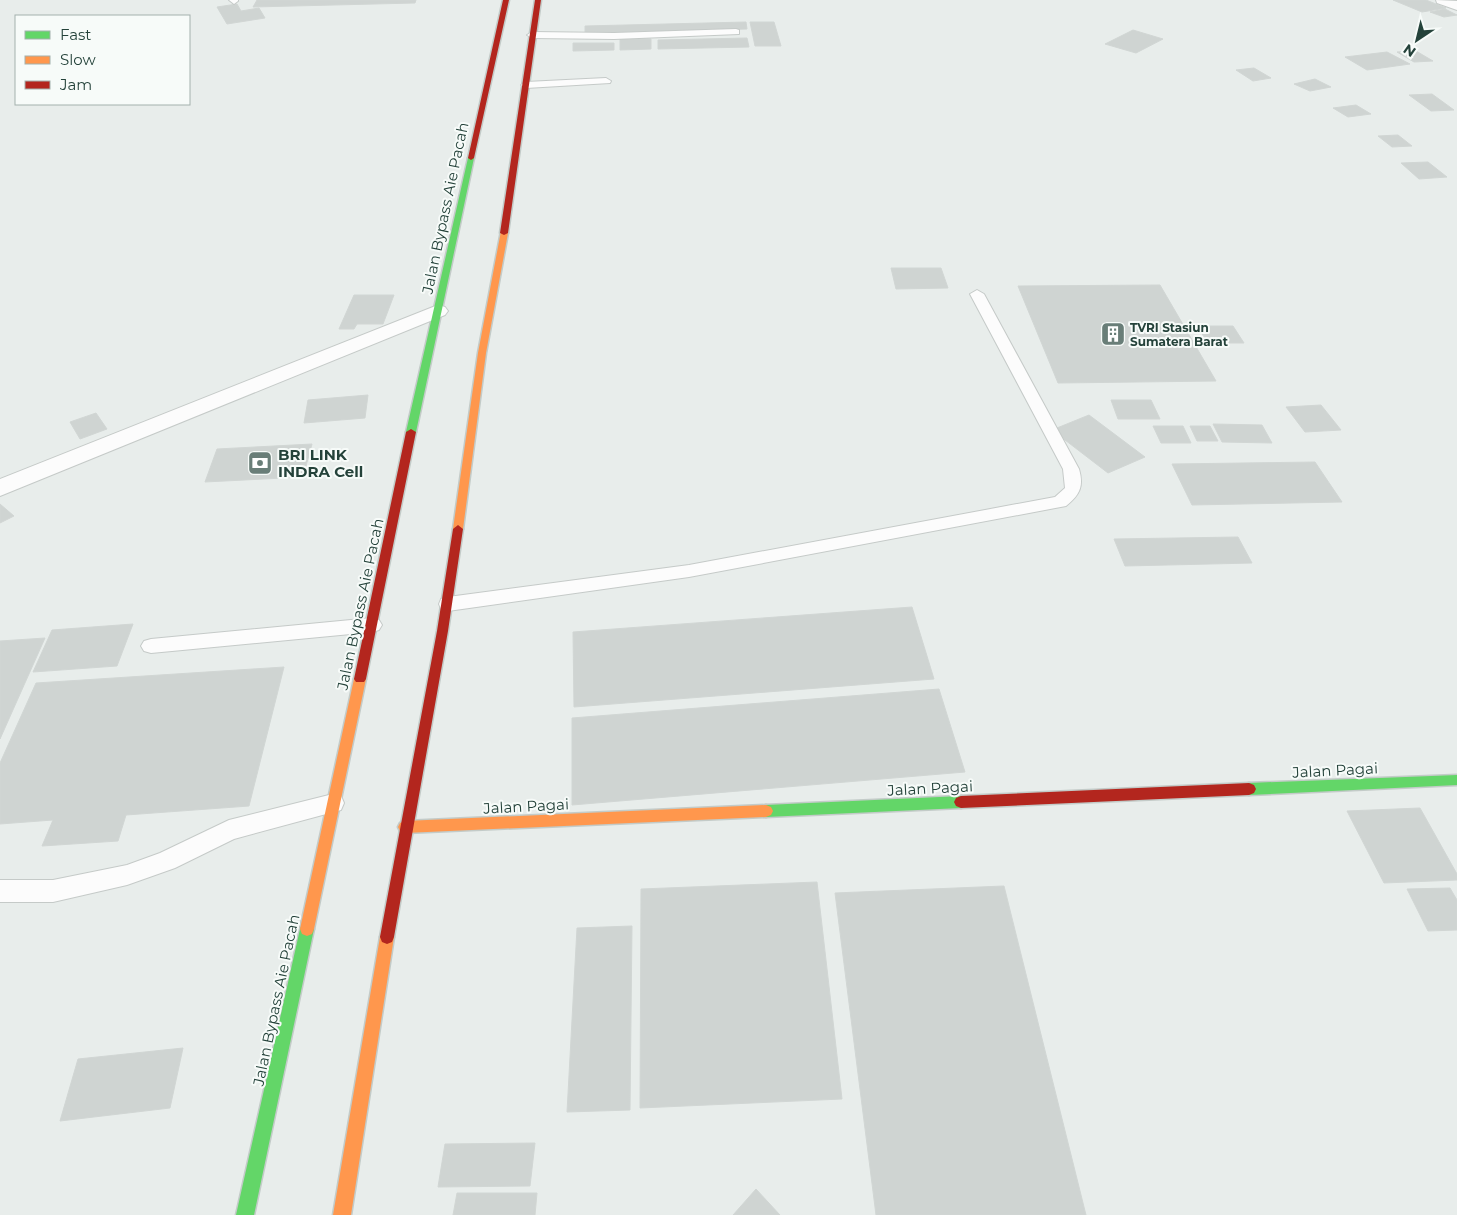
<svg xmlns="http://www.w3.org/2000/svg" width="1457" height="1215" viewBox="0 0 1457 1215" font-family="Montserrat,sans-serif">
	<style>
		.building { fill: #cfd4d2; stroke: #d1d6d4 }
		.lines { fill: none; stroke-linecap: round; stroke-linejoin: round }
		.lane-casing { stroke: #c5cac8; stroke-width: 2 }
		.street-casing { stroke: #c5cac8; stroke-width: 2 }
		.fast-casing { stroke: #c3cbc8; stroke-width: 3 }
		.slow-casing { stroke: #c3cbc8; stroke-width: 3 }
		.jam-casing { stroke: #c3cbc8; stroke-width: 3 }
		.lane { fill: #fcfcfc; fill-rule: evenodd }
		.street { fill: #fcfcfc; fill-rule: evenodd }
		.fast { fill: #63d668; fill-rule: evenodd }
		.slow { fill: #ff974d; fill-rule: evenodd }
		.jam { fill: #b3261e; fill-rule: evenodd }
		.labels { text-anchor: middle; dominant-baseline: central; stroke-width: 4; stroke-linejoin: round; paint-order: stroke }
		.far-poi-label { font-size: 12px; font-weight: bold; fill: #24423a; stroke: #f7fbf9; text-anchor: start }
		.street-label { font-size: 15px; fill: #24423a; stroke: #f7fbf9 }
		.poi-label { font-size: 15px; font-weight: bold; fill: #24423a; stroke: #f7fbf9; text-anchor: start }
	</style>
	<rect width="100%" height="100%" fill="#e8edeb"/>
	<path class="building" d="M 257,0 L 416,0 L 415,3 L 253,7 Z
		M 1393,0 L 1426,0 L 1446,8 L 1422,12 Z
		M 237,4 L 241,11 L 259,8 L 265,18 L 227,24 L 217,7 Z
		M 1445,9 L 1457,15 L 1444,17 L 1430,12 Z
		M 746,22 L 747,29 L 585,33 L 585,26 Z
		M 750,22 L 774,22 L 781,46 L 755,46 Z
		M 1133,30 L 1163,39 L 1136,53 L 1105,44 Z
		M 747,38 L 749,47 L 658,49 L 658,40 Z
		M 620,39 L 651,39 L 651,49 L 620,50 Z
		M 573,43 L 614,43 L 614,50 L 573,51 Z
		M 1416,51 L 1433,61 L 1414,62 L 1397,52 Z
		M 1387,52 L 1410,64 L 1367,70 L 1345,57 Z
		M 1254,68 L 1271,78 L 1253,81 L 1236,70 Z
		M 1315,79 L 1331,87 L 1310,91 L 1294,84 Z
		M 1432,94 L 1454,110 L 1431,111 L 1409,95 Z
		M 1356,105 L 1371,114 L 1348,117 L 1333,108 Z
		M 1398,135 L 1412,146 L 1392,147 L 1378,136 Z
		M 1428,162 L 1447,177 L 1419,179 L 1401,163 Z
		M 891,268 L 941,268 L 948,288 L 896,289 Z
		M 1160,285 L 1216,381 L 1058,383 L 1018,286 Z
		M 354,295 L 394,295 L 383,324 L 357,324 L 354,329 L 339,329 Z
		M 1198,326 L 1233,326 L 1244,343 L 1207,343 Z
		M 368,395 L 365,418 L 304,423 L 308,400 Z
		M 1111,400 L 1151,400 L 1160,419 L 1118,419 Z
		M 1321,405 L 1341,430 L 1305,432 L 1286,407 Z
		M 96,413 L 107,429 L 80,439 L 70,422 Z
		M 1089,415 L 1145,457 L 1108,473 L 1052,430 Z
		M 1213,424 L 1262,425 L 1272,443 L 1222,442 Z
		M 1153,426 L 1183,426 L 1191,443 L 1161,443 Z
		M 1190,426 L 1210,426 L 1218,441 L 1197,441 Z
		M 312,444 L 303,477 L 205,482 L 217,449 Z
		M 1315,462 L 1342,502 L 1192,505 L 1172,464 Z
		M 0,504 L 14,516 L 0,523 Z
		M 1238,537 L 1252,563 L 1125,566 L 1114,539 Z
		M 912,607 L 934,679 L 574,707 L 573,632 Z
		M 133,624 L 117,666 L 33,672 L 52,630 Z
		M 45,638 L 0,739 L 0,641 Z
		M 284,667 L 249,806 L 126,815 L 118,841 L 42,846 L 53,820 L 0,824 L 0,763 L 36,683 Z
		M 939,689 L 965,772 L 572,805 L 572,718 Z
		M 1420,808 L 1457,874 L 1457,880 L 1384,883 L 1347,811 Z
		M 817,882 L 842,1099 L 640,1108 L 641,889 Z
		M 1004,886 L 1086,1215 L 876,1215 L 835,893 Z
		M 1450,888 L 1457,900 L 1457,930 L 1428,931 L 1407,889 Z
		M 632,926 L 630,1110 L 567,1112 L 577,928 Z
		M 183,1048 L 170,1108 L 60,1121 L 78,1059 Z
		M 535,1143 L 530,1186 L 438,1187 L 445,1144 Z
		M 756,1189 L 780,1215 L 733,1215 Z
		M 457,1193 L 537,1193 L 535,1215 L 453,1215 Z"/>
	<g class="lines">
		<defs>
			<path id="lane" d="M 229,0 L 238,0 L 238,1 L 234,4 Z
				M 736,29 L 739,30 L 739,34 L 614,39 L 532,38 L 527,35 L 532,32 L 614,33 Z
				M 606,78 L 611,81 L 610,83 L 526,88 L 521,85 L 526,82 Z
				M 977,290 L 984,294 L 1079,469 C 1084,486 1080,495 1066,506 L 689,577 L 448,611 L 441,609 L 439,604 L 441,599 L 448,597 L 689,565 L 1055,497 L 1065,488 L 1063,469 L 970,294 Z
				M 372,618 L 379,620 L 382,625 L 379,630 L 372,632 L 151,653 L 144,651 L 141,646 L 144,641 L 151,639 Z
				M 333,794 L 341,796 L 344,803 L 341,810 L 234,839 L 175,868 L 127,885 L 53,902 L 0,902 L 0,880 L 53,880 L 127,865 L 160,853 L 229,820 Z"/>
			<path id="street" d="M 1436,0 L 1457,1 L 1457,10 L 1437,3 Z
				M 438,305 L 445,307 L 448,311 L 445,315 L 0,496 L 0,479 Z"/>
			<path id="fast" d="M 471,156 L 474,158 L 416,432 L 411,435 L 406,432 L 468,158 Z
				M 1457,775 L 1457,785 L 1249,795 L 1244,793 L 1242,789 L 1244,785 L 1249,783 Z
				M 961,796 L 966,798 L 968,802 L 966,806 L 961,808 L 766,817 L 761,815 L 759,811 L 761,807 L 766,805 Z
				M 307,922 L 312,924 L 314,929 L 254,1215 L 236,1215 L 300,929 L 302,924 Z"/>
			<path id="slow" d="M 501,231 L 508,233 L 486,353 L 463,529 L 458,533 L 453,529 L 478,353 Z
				M 360,674 L 364,676 L 366,679 L 314,929 L 312,934 L 307,936 L 302,934 L 300,929 L 354,679 L 356,676 Z
				M 766,805 L 771,807 L 773,811 L 771,815 L 766,817 L 405,833 L 400,831 L 398,827 L 400,823 L 405,821 Z
				M 387,930 L 392,932 L 394,937 L 351,1215 L 333,1215 L 380,937 L 382,932 Z"/>
			<path id="jam" d="M 503,0 L 509,0 L 474,158 L 471,160 L 468,158 Z
				M 535,0 L 541,0 L 508,233 L 504,235 L 500,233 Z
				M 411,429 L 416,432 L 366,679 L 364,682 L 356,682 L 354,679 L 406,432 Z
				M 458,525 L 463,529 L 448,631 L 394,937 L 392,942 L 387,944 L 382,942 L 380,937 L 437,631 L 453,529 Z
				M 1249,783 L 1254,785 L 1256,789 L 1254,793 L 1249,795 L 961,808 L 956,806 L 954,802 L 956,798 L 961,796 Z"/>
		</defs>
		<use href="#lane" class="lane-casing"/>
		<use href="#street" class="street-casing"/>
		<use href="#fast" class="fast-casing"/>
		<use href="#slow" class="slow-casing"/>
		<use href="#jam" class="jam-casing"/>
		<use href="#lane" class="lane"/>
		<use href="#street" class="street"/>
		<use href="#fast" class="fast"/>
		<use href="#slow" class="slow"/>
		<use href="#jam" class="jam"/>
	</g>
	<defs>
		<symbol id="building-square" viewBox="-11 -11 22 22"><rect x="-9" y="-9" width="18" height="18" rx="4" fill="#697e78" stroke="#f7fbf9"/><path d="M-4-6H4V6H1V3H-1V6H-4ZM-2.5-4.3h1.7v1.8h-1.7ZM.8-4.3h1.7v1.8H.8ZM-2.5-1h1.7V.8h-1.7ZM.8-1h1.7V.8H.8Z" fill="#fff"/></symbol>
		<symbol id="bank-square" viewBox="-11 -11 22 22"><rect x="-9" y="-9" width="18" height="18" rx="4" fill="#697e78" stroke="#f7fbf9"/><path d="M-6-4H6V4H-6ZM0-2.3a2.3 2.3 0 1 0 0 4.6a2.3 2.3 0 1 0 0-4.6Z" fill="#fff"/></symbol>
	</defs>
	<g fill-rule="evenodd">
		<use href="#building-square" x="1099" y="320" width="28" height="28"/>
		<use href="#bank-square" x="246" y="449" width="28" height="28"/>
	</g>
	<g class="labels">
		<g class="far-poi-label">
			<text x="1130" y="327">TVRI Stasiun<tspan x="1130" dy="14">Sumatera Barat</tspan></text>
		</g>
		<g class="street-label">
			<text transform="translate(445 208) rotate(-78)">Jalan Bypass Aie Pacah</text>
			<text transform="translate(360 604) rotate(-78)">Jalan Bypass Aie Pacah</text>
			<text transform="translate(1335 770) rotate(-3)">Jalan Pagai</text>
			<text transform="translate(930 788) rotate(-3)">Jalan Pagai</text>
			<text transform="translate(526 806) rotate(-3)">Jalan Pagai</text>
			<text transform="translate(276 1000) rotate(-78)">Jalan Bypass Aie Pacah</text>
		</g>
		<g class="poi-label">
			<text x="278" y="454">BRI LINK<tspan x="278" dy="17">INDRA Cell</tspan></text>
		</g>
	</g>
	<rect x="15" y="15" width="175" height="90" fill="#f7fbf9" stroke="#a3b1ad"/>
	<rect x="25" y="31" width="25" height="8" fill="#63d668" stroke="#a3b1ad"/>
	<text x="60" y="40" font-size="15" fill="#24423a">Fast</text>
	<rect x="25" y="56" width="25" height="8" fill="#ff974d" stroke="#a3b1ad"/>
	<text x="60" y="65" font-size="15" fill="#24423a">Slow</text>
	<rect x="25" y="81" width="25" height="8" fill="#b3261e" stroke="#a3b1ad"/>
	<text x="60" y="90" font-size="15" fill="#24423a">Jam</text>
	<g transform="translate(1417 40) rotate(215)" stroke="#f7fbf9" stroke-width="4" paint-order="stroke">
	<path d="M0-4L9 19L0 12L-9 19Z" fill="#24423a"/>
	<text y="-8" font-size="14" font-weight="bold" text-anchor="middle" fill="#24423a">N</text>
	</g>
</svg>
